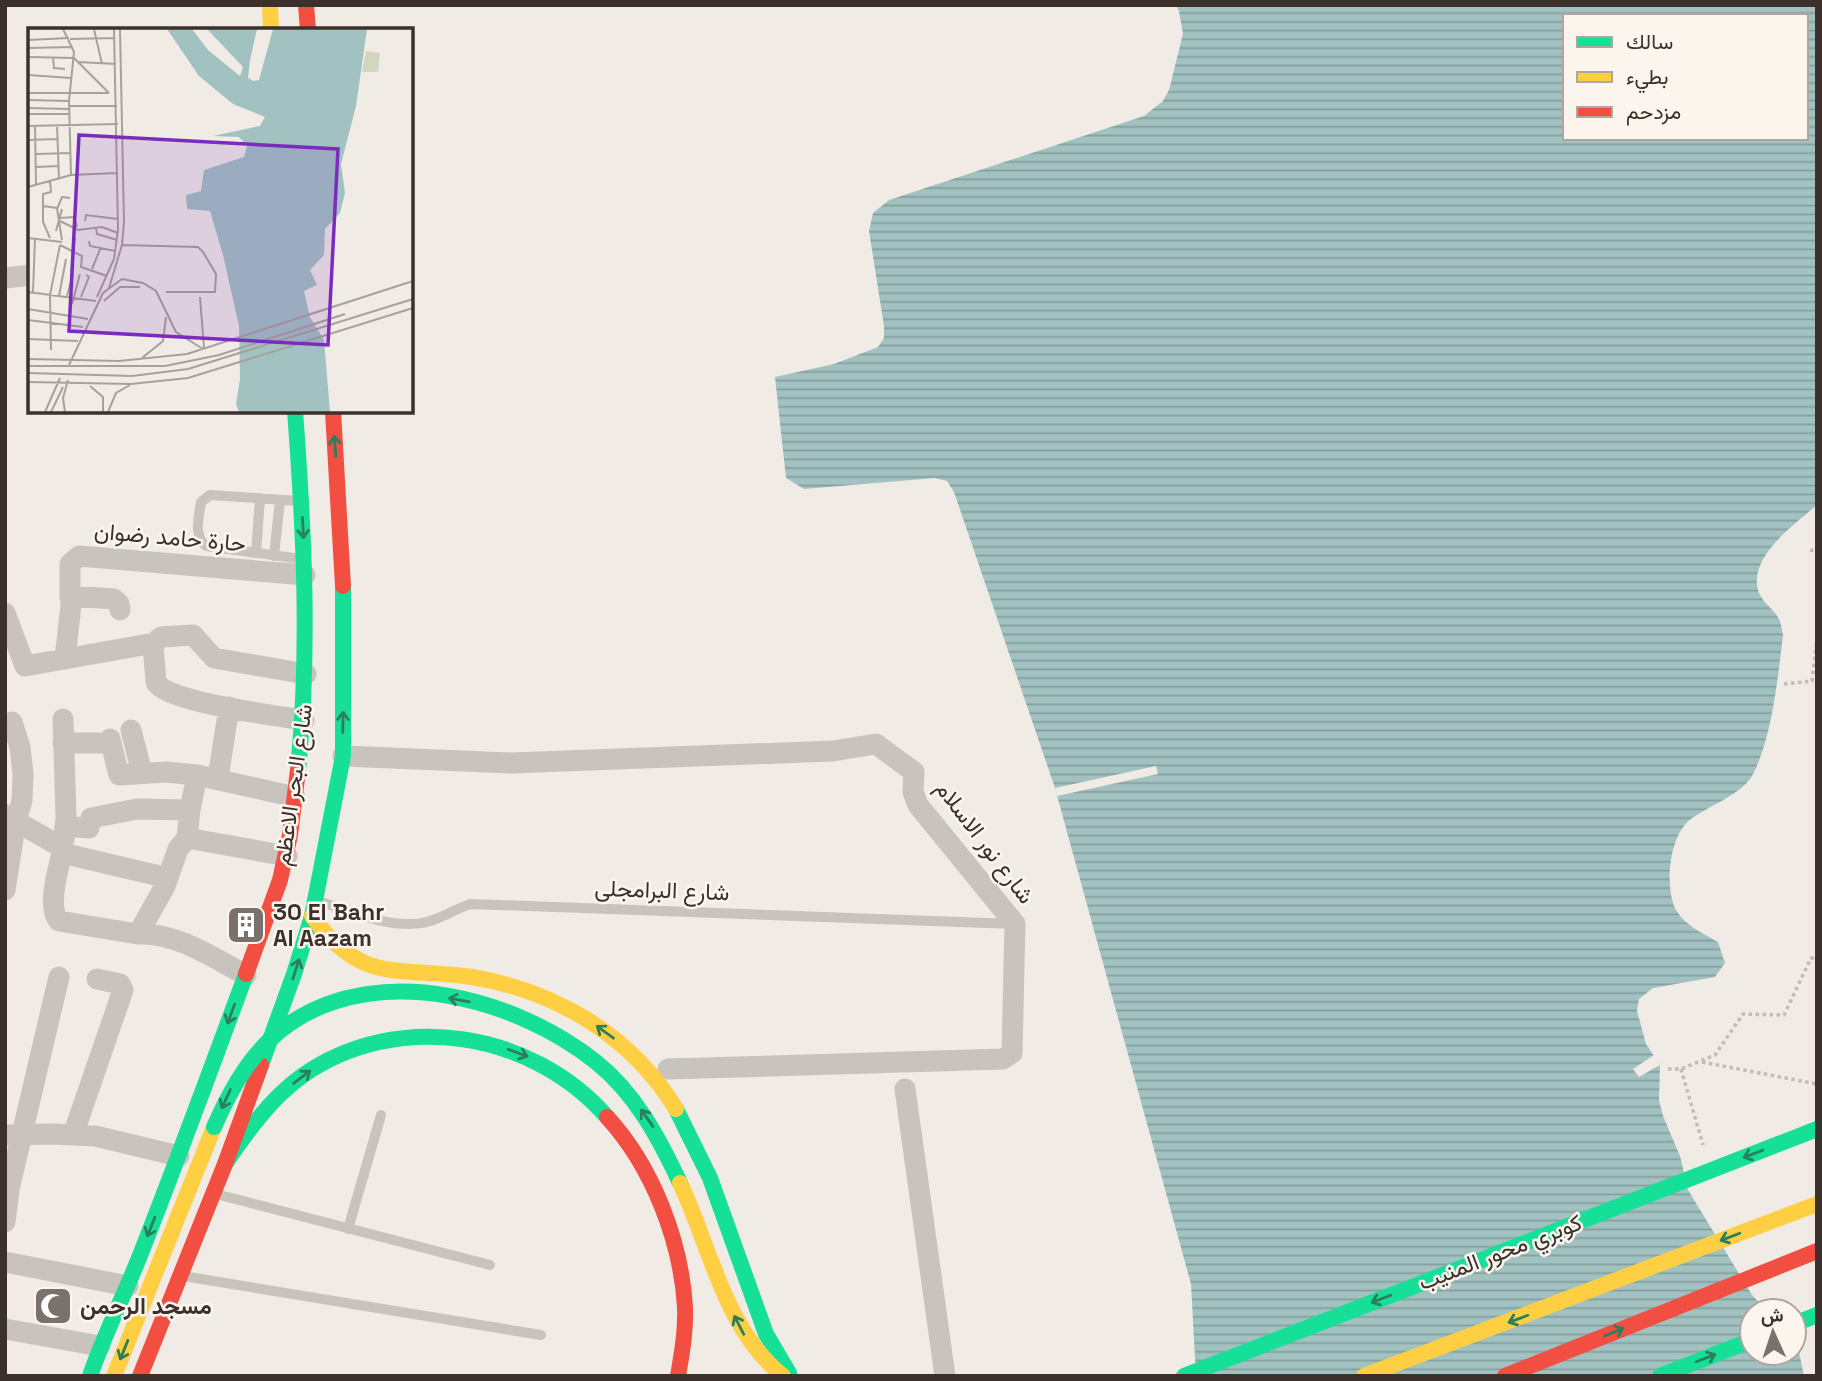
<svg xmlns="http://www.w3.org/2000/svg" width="1822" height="1381" viewBox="0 0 1822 1381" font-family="'Space Grotesk',Vazirmatn,sans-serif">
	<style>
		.water { fill: url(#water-rules); fill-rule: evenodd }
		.pier { fill: #f0ebe5 }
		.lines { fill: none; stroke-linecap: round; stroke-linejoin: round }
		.path { stroke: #c2bbb6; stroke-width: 3.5; stroke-dasharray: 3.5 3.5; stroke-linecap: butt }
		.lane { stroke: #c9c3be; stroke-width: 10 }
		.street { stroke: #c9c3be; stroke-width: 21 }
		.fast { stroke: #16e098; stroke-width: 16 }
		.slow { stroke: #ffcf43; stroke-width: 16 }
		.jam { stroke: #f24e42; stroke-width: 16 }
		.fast-bridge { stroke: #16e098; stroke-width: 16 }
		.slow-bridge { stroke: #ffcf43; stroke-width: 16 }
		.oneway { stroke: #2a7f5c }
		.labels { text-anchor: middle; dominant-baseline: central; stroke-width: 5; stroke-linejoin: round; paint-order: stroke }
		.street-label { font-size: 23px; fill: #3b302b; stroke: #fbf5ee }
		.poi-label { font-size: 23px; font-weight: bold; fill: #3b302b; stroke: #fbf5ee; text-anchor: start }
		.inset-road { fill: none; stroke: #a8a09b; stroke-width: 2 }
		.view { fill: #7b2cbf; fill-opacity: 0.15; stroke: #7b2cbf; stroke-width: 3.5 }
		.inset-edge { fill: none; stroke: #3b302b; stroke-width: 3.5 }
	</style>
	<defs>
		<pattern id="water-rules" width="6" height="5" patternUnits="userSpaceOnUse" patternTransform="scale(1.75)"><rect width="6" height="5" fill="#a1c2c1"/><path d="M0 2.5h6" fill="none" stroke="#849e9d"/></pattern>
	</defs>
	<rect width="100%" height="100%" fill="#f0ebe5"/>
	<path class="water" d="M 1176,5 L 1817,5 L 1817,505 C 1794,525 1746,558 1759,593 C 1763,603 1774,609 1779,619 C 1781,623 1782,630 1783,635 C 1778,676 1772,740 1752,776 C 1742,794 1707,807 1691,819 C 1669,835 1664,887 1676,910 C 1685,926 1703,933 1718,942 L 1725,963 L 1715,977 L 1653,988 L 1639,999 L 1637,1011 L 1646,1044 L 1660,1065 L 1659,1100 L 1663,1116 L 1680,1156 L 1688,1190 L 1752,1295 L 1767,1311 L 1752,1311 L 1752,1353 L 1794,1353 L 1794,1341 L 1798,1347 L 1804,1376 L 1196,1376 L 1191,1284 L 1055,788 L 954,492 L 947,481 L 935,478 L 804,489 L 786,478 L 775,377 L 834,364 L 878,347 L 884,338 L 884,326 L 869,231 L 873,213 L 889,200 L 1144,116 L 1163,101 L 1169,90 L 1183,34 L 1179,11 ZM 1565,16 L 1806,16 L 1806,138 L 1565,138 Z"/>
	<path class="pier" d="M 1156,766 L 1158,774 L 1057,796 L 1055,788 Z
		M 1654,1055 L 1660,1065 L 1639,1077 L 1633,1069 Z"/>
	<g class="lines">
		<path class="path" d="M 1810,550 L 1817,551
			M 1784,684 L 1812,681 L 1817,638
			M 1702,1062 L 1817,1084
			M 1668,1069 L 1681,1069 L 1715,1055 L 1743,1014 L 1784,1015 L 1811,958 L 1817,959
			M 1681,1069 L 1703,1145"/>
		<path class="lane" d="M 299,501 L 210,495 L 201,502 C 199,517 193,535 206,546 L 301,559
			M 256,553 L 260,498
			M 274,556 L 280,500
			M 318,901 C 351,911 395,932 430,921 C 444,917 457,908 471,904 L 1015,924
			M 216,1194 L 490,1265
			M 348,1229 L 381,1115
			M 183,1276 L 541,1335"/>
		<path class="street" d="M 5,278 L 30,275
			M 70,598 L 70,564 L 79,556 L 305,575
			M 5,613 L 25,666 L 149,644 L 153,645
			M 153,645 L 156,682 C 165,702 279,716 304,720
			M 153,645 L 161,637 L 193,635 L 214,658 L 306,674
			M 65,659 L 72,596 L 114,599 L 119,604 L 120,610
			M 63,719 L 66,817 L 64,839
			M 131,730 L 142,773
			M 110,739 L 119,775 L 166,772 L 197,775 L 295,797
			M 63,743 L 99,743
			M 343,756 L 511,763 L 833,751 L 876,744 L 914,772 L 913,792 L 918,805 L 1015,924 L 1012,1053 L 1003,1059 L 668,1069
			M 218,778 L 229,707
			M 5,815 L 63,848 C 59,867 46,907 59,921 L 138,934 C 176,932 213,958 246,975
			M 65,826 L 89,828 L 91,818 L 137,809 L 190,810
			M 187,838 L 287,856
			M 62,853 L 168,878
			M 5,890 L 16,820 L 22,801 L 23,774 L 20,747 L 12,722
			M 138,934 L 165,886 L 178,849 L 187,838 L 190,810 L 197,775
			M 905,1089 L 945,1376
			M 5,1135 L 53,1134 L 95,1136 L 179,1156
			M 73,1135 L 123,990 L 120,984 L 97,979
			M 9,1189 L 59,977
			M 5,1222 L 11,1175
			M 5,1262 L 128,1286
			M 5,1329 L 100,1346"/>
		<path class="fast" d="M 295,411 C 304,531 310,650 298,770
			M 261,1065 L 294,974 L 312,916 L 343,756 L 343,586
			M 676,1109 L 710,1178 L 766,1334 L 789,1373
			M 225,1164 C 247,1132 270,1099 302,1076 C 397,1009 532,1031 607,1117
			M 1794,1324 L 1817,1315
			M 90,1376 C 104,1335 123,1298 139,1258 C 176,1164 211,1069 246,974
			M 1660,1376 L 1752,1340"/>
		<path class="slow" d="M 270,5 L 271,30
			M 312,916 C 362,986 399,966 472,977 C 556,991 632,1036 676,1109
			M 114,1376 L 214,1127
			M 1364,1376 L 1817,1204"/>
		<path class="jam" d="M 306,5 L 308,30
			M 333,411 L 343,586
			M 246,974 L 280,880 L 290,835 L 298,770
			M 607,1117 C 652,1166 681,1240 685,1307 C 686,1330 682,1353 678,1376
			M 140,1376 L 225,1164 L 261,1065
			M 1505,1376 L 1817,1251"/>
		<path class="fast-bridge" d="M 214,1127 C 232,1086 254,1047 292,1022 C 383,962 517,999 596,1062 C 635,1093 659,1138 680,1183
			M 1184,1376 L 1817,1129"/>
		<path class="slow-bridge" d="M 680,1183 C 711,1248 724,1329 783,1376"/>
	</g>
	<defs><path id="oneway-shaft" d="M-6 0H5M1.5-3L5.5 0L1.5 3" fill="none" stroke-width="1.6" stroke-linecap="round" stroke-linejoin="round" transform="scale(1.75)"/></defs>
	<g class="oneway">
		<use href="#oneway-shaft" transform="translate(335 446) rotate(-94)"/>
		<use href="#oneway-shaft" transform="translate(303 528) rotate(87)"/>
		<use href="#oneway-shaft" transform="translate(343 722) rotate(-89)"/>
		<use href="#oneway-shaft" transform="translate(296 969) rotate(-72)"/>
		<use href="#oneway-shaft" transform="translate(459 1000) rotate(-170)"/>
		<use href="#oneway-shaft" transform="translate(231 1014) rotate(110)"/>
		<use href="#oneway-shaft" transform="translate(605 1032) rotate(-144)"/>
		<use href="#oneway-shaft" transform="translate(518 1053) rotate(20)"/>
		<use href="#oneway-shaft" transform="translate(302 1077) rotate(-37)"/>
		<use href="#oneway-shaft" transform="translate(226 1099) rotate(115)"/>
		<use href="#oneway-shaft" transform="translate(647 1118) rotate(-125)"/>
		<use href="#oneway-shaft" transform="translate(1753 1154) rotate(159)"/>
		<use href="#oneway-shaft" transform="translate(151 1227) rotate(112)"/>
		<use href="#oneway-shaft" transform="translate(1730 1237) rotate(159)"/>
		<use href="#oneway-shaft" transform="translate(1381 1299) rotate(159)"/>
		<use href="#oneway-shaft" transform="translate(1518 1319) rotate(159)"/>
		<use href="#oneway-shaft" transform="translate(739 1325) rotate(-117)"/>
		<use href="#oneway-shaft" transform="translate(1614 1332) rotate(-22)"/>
		<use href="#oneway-shaft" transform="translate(124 1350) rotate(112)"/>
		<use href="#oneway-shaft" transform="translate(1706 1358) rotate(-21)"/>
	</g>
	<defs>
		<symbol id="building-square" viewBox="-11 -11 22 22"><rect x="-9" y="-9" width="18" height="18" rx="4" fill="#7a716c" stroke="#fbf5ee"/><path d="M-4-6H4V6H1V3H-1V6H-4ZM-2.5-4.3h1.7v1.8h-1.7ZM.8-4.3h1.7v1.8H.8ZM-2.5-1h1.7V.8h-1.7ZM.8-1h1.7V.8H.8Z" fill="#fff"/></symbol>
		<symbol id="mosque-square" viewBox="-11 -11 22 22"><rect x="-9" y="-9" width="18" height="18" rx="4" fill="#7a716c" stroke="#fbf5ee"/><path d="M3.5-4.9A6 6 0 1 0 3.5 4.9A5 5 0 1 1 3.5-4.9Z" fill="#fff"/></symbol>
	</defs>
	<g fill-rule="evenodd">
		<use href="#building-square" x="224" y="903" width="44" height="44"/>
		<use href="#mosque-square" x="31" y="1284" width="44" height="44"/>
	</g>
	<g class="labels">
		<g class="street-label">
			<text transform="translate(170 537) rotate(5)">حارة حامد رضوان</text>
			<text transform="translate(293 785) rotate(-82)">شارع البحر الاعظم</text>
			<text transform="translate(985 842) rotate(53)">شارع نور الاسلام</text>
			<text transform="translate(662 890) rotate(2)">شارع البرامجلى</text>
			<text transform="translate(1500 1252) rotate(-21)">كوبري محور المنيب</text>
		</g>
		<g class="poi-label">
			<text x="273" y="912">30 El Bahr<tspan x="273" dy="26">Al Aazam</tspan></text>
			<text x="80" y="1306">مسجد الرحمن</text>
		</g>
	</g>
	<g transform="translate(28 28)">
		<rect width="385" height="385" fill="#f0ebe5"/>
		<path d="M 338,23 L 352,25 L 350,44 L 334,44 Z" fill="#d1d6bf"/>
		<path d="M 139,1 L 164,1 L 180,22 L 212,48 L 215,39 L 179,1 L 229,1 L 222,32 L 220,50 L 225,53 L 231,52 L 245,1 L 339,1 L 328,78 L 313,136 L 317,165 L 312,185 L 297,201 L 296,227 L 282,242 L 289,257 L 276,263 L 282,289 L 296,312 L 302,384 L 211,384 L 208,376 L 212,351 L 211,298 L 195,227 L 182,183 L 159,181 L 158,167 L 173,163 L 176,142 L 216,129 L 219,118 L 211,109 L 185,108 L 232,98 L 237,89 L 205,76 L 171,48 Z" fill="#a1c2c1"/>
		<path class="inset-road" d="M 35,1 L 46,24 L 41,73 L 43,147M 66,1 L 74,36M 42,11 L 86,10M 0,12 L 41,10M 0,20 L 45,19M 0,29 L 46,30 L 81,65M 25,29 L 26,40 L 37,41M 50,34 L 88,36M 0,47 L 43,50M 0,65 L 81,65M 0,72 L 41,73M 41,78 L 89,78M 0,80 L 41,81M 0,86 L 41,86M 7,97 L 8,158M 29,97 L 31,151M 0,98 L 90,96M 0,112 L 29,111M 8,126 L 42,125M 8,139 L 30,138M 0,159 L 43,147 L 89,145M 15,178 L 29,180 L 34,212M 29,181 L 34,169 L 42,170M 32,190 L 46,189 L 49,199M 32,193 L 50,202 L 74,199 L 90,205M 57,193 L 58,187 L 90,191M 68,200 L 69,206 L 89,212M 28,203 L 34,181M 0,210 L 34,214M 22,210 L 15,194 L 15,166 L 23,164 L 22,153M 61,213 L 62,218 L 87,223M 32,217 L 54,228 L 53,239 L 79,248M 94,217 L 170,219 L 175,224 L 188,246 L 187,264 L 138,264M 64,241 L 73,219M 43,244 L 47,210M 81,260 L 94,217 L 96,194 L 92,1M 0,264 L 68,273M 5,264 L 7,210M 31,268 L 38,231M 39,268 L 45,246M 53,269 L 61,249 L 58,247M 69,269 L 86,231 L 90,202 L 86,1M 172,269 L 176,320M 76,273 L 92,259 L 112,259M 44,276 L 52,246M 0,281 L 60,291M 0,292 L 55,299M 0,311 L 50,313M 23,322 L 22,267 L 32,217M 114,330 L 135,313 L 138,289M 0,331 L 91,333 L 159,326 L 385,253M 41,337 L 75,265 L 94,251 L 115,255 L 128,263 L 148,304 L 175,321M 0,338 L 137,338 L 191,327 L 317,286M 0,345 L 104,348 L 160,341 L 385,271M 0,354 L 103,356 L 160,350 L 385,280M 62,358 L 75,369 L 75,384M 17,384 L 32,350M 23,384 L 35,359M 37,384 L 35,370 L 40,352M 80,384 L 88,365 L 102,357"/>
		<path class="view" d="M 51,107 L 310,121 L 300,317 L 41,303 Z"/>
		<rect width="385" height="385" class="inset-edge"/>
	</g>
	<rect width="1822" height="1381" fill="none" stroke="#3b302b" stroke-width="14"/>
	<rect x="1563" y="14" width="245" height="126" fill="#fbf5ee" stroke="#aea6a0" stroke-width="2"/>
	<rect x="1577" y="37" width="35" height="10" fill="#16e098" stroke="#aea6a0" stroke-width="2"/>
	<text x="1626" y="49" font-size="21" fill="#3b302b">سالك</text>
	<rect x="1577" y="72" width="35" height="10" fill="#ffcf43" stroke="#aea6a0" stroke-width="2"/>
	<text x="1626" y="84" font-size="21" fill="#3b302b">بطيء</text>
	<rect x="1577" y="107" width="35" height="10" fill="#f24e42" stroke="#aea6a0" stroke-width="2"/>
	<text x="1626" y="119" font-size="21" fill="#3b302b">مزدحم</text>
	<g transform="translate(1773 1332) rotate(357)"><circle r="33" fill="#fbf5ee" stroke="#aea6a0" stroke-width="2"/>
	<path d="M0-5L12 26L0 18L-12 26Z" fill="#7a716c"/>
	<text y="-10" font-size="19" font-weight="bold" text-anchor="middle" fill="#3b302b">ش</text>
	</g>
</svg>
